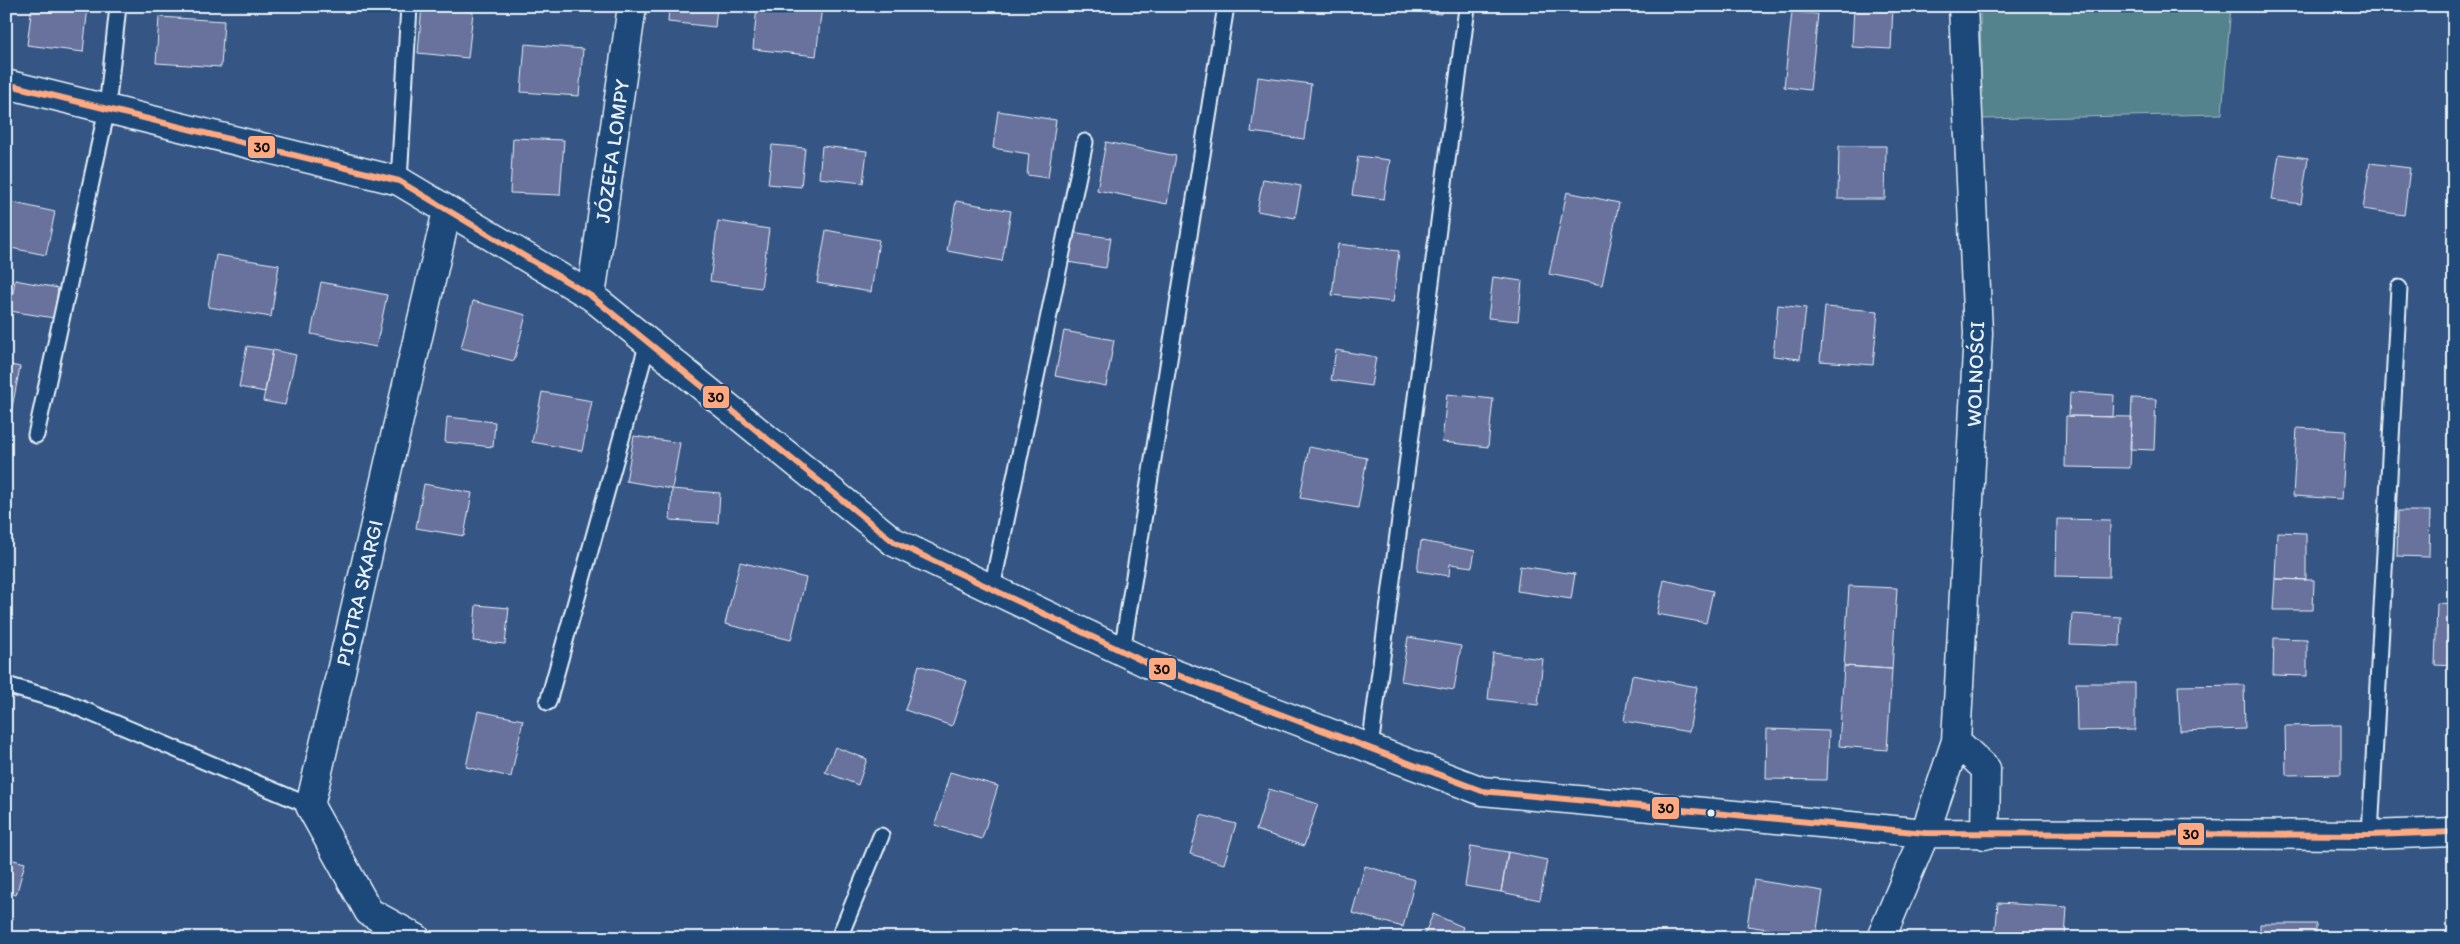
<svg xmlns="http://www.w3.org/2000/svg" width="2460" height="944" viewBox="0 0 2460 944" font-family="Itim,sans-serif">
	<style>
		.green { fill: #54838d; stroke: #9ebac2 }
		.building { fill: #68729c; stroke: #e8f1f8 }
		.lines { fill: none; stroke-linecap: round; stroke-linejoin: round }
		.service-casing { stroke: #e8f1f8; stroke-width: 19 }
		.minor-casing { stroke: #e8f1f8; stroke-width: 31 }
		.service { stroke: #1f4a7a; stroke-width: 15 }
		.minor { stroke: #1f4a7a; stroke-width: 28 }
		.bus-1-casing { stroke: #1f4a7a; stroke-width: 10 }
		.bus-1 { stroke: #ffa980; stroke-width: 6 }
		.bus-dot { fill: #e8f1f8; stroke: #1f4a7a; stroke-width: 2 }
		.labels { text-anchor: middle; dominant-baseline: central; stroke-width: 4.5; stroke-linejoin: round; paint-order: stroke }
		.street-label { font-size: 21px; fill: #e8f1f8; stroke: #1f4a7a }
		.line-badge { stroke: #1f4a7a; stroke-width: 2 }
		.pale-badge-label { font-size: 14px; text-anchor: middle; font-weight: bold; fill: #111 }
	</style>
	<rect width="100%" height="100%" fill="#355684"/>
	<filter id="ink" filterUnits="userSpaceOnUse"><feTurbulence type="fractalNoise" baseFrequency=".02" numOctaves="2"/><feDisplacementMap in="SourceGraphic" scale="10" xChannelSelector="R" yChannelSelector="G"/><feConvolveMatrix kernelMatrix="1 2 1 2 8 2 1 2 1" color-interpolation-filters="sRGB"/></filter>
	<g filter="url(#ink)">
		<path class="green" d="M 1980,6 L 2231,6 L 2222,114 L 1982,119 Z"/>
		<path class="building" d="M 32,6 L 88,6 L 83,52 L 27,45 Z
			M 422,6 L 473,12 L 468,58 L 418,53 Z
			M 669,6 L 717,6 L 715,27 L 668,22 Z
			M 757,6 L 822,6 L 816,56 L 753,49 Z
			M 1392,6 L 1442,6 L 1441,14 L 1392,10 Z
			M 1854,6 L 1893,6 L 1891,49 L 1852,47 Z
			M 1792,12 L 1818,14 L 1810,90 L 1784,87 Z
			M 159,17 L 224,21 L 221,67 L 156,63 Z
			M 525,44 L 583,49 L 579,96 L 521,92 Z
			M 1258,77 L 1311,84 L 1304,139 L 1251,132 Z
			M 998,111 L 1056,120 L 1048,178 L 1027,175 L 1029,154 L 993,148 Z
			M 513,138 L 564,140 L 560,195 L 510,193 Z
			M 1106,142 L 1176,156 L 1167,204 L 1097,190 Z
			M 772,145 L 805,148 L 801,187 L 768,184 Z
			M 822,146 L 867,151 L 863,183 L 819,178 Z
			M 1839,146 L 1886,146 L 1885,199 L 1838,199 Z
			M 2279,154 L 2308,158 L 2301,204 L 2272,200 Z
			M 1358,156 L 1390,160 L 1384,199 L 1352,195 Z
			M 2370,163 L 2410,168 L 2404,215 L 2363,209 Z
			M 1263,179 L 1301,186 L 1295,218 L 1257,211 Z
			M 1567,192 L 1619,203 L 1602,285 L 1549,274 Z
			M 956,201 L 1011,211 L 1002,261 L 947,251 Z
			M 10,202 L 55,212 L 46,255 L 6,247 L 6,222 Z
			M 718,221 L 769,229 L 761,288 L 710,281 Z
			M 826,230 L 879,240 L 871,292 L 817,283 Z
			M 1071,232 L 1111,238 L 1106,268 L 1067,262 Z
			M 1338,244 L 1399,251 L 1393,302 L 1332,295 Z
			M 216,255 L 279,265 L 271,317 L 208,307 Z
			M 1493,277 L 1522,281 L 1518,321 L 1488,318 Z
			M 15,280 L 58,288 L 54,318 L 10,311 Z
			M 321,282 L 387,295 L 376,347 L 311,334 Z
			M 473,301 L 526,315 L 514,361 L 461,348 Z
			M 1778,305 L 1806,308 L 1800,359 L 1773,356 Z
			M 1825,307 L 1878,311 L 1873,365 L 1820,361 Z
			M 1064,331 L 1114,340 L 1106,386 L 1055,376 Z
			M 247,346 L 273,350 L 265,392 L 239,387 Z
			M 273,350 L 296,355 L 285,405 L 263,401 Z
			M 1336,350 L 1376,357 L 1371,386 L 1331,380 Z
			M 6,364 L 20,367 L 10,418 L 6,417 Z
			M 542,392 L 592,401 L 582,451 L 532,442 Z
			M 2070,392 L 2114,395 L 2113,417 L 2069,416 Z
			M 1447,394 L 1493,399 L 1488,447 L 1442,442 Z
			M 2132,398 L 2156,399 L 2154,450 L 2130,449 Z
			M 2066,416 L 2132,417 L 2130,468 L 2065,467 Z
			M 447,417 L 495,422 L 493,447 L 445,442 Z
			M 2297,428 L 2346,431 L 2342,499 L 2293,496 Z
			M 634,436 L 680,443 L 672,489 L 626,481 Z
			M 1309,447 L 1367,458 L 1358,508 L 1300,498 Z
			M 424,484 L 472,493 L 464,536 L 416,528 Z
			M 672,489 L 720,493 L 718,523 L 670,520 Z
			M 2398,511 L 2430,511 L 2429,557 L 2397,556 Z
			M 2057,519 L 2110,520 L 2109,577 L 2056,576 Z
			M 2277,532 L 2306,533 L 2306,580 L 2275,579 Z
			M 1421,541 L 1475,551 L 1472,567 L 1450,564 L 1449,576 L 1417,571 Z
			M 740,562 L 806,578 L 791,640 L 725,624 Z
			M 1520,566 L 1575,574 L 1571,599 L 1517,591 Z
			M 2275,579 L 2314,580 L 2313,610 L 2273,610 Z
			M 1664,580 L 1713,591 L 1706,623 L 1657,614 Z
			M 1849,586 L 1897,588 L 1892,669 L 1844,666 Z
			M 2437,603 L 2454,604 L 2454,666 L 2435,665 Z
			M 476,605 L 509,608 L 505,644 L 473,641 Z
			M 2072,614 L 2121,617 L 2120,646 L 2070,644 Z
			M 1408,637 L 1461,646 L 1454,690 L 1401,681 Z
			M 2274,638 L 2307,639 L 2307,676 L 2273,675 Z
			M 1493,653 L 1543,659 L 1538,705 L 1488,699 Z
			M 919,665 L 967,681 L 952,726 L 905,710 Z
			M 1844,666 L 1892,669 L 1887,750 L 1839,746 Z
			M 1632,675 L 1697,687 L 1689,732 L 1624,721 Z
			M 2076,683 L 2135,683 L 2135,730 L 2077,731 Z
			M 2244,685 L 2245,729 L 2180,731 L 2178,686 Z
			M 478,711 L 523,720 L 511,777 L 466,767 Z
			M 2341,725 L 2341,774 L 2286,775 L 2285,726 Z
			M 1767,729 L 1829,731 L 1827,780 L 1766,779 Z
			M 835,747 L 867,759 L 858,785 L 825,772 Z
			M 950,772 L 998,786 L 982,839 L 935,825 Z
			M 1269,789 L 1318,804 L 1304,846 L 1256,830 Z
			M 1201,815 L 1236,824 L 1224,864 L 1190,854 Z
			M 1471,846 L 1508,852 L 1501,892 L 1465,886 Z
			M 1508,852 L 1547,860 L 1540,900 L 1501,892 Z
			M 6,858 L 25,863 L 16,895 L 6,892 Z
			M 1365,866 L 1415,880 L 1403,927 L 1352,913 Z
			M 1754,880 L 1823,891 L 1816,936 L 1747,926 Z
			M 1998,903 L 2067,907 L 2065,938 L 1995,938 Z
			M 1433,914 L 1463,927 L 1459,938 L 1423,938 Z
			M 2260,924 L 2316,924 L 2316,938 L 2260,938 Z
			M 1791,932 L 1816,936 L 1829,938 L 1790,938 Z"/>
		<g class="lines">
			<defs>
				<path id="service" d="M 399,181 L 409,6
					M 36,435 L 107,109 L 118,6
					M 992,588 L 1085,142
					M 1122,651 L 1226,6
					M 6,685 L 65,702 L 310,806
					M 548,702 L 648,342
					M 1370,748 L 1467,8
					M 2370,835 L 2399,288
					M 839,938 L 881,836"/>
				<path id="minor" d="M 6,84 L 399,181 L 591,296 L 894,542 L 1151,665 L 1482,791 L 1925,833 L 2370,835 L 2454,832
					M 591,296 L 632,6
					M 1956,741 L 1986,769 L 1985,835
					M 416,938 L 369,912 L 310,806 L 447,211
					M 1881,938 L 1925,833 L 1956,741 L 1978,333 L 1963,6"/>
			</defs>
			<use href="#service" class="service-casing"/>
			<use href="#minor" class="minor-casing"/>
			<use href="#service" class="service"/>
			<use href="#minor" class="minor"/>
			<defs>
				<path id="bus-1" d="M 6,84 L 399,181 L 591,296 L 894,542 L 1151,665 L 1482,791 L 1925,833 L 2370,835 L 2454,832"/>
			</defs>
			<use href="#bus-1" class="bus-1-casing"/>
			<use href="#bus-1" class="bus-1"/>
		</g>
	</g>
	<circle class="bus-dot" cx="1711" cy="813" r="4.5"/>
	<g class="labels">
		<g class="street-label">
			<text transform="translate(612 151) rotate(-82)">JÓZEFA LOMPY</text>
			<text transform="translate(1975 374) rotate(-88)">WOLNOŚCI</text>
			<text transform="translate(359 593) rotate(-77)">PIOTRA SKARGI</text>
		</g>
	</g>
	<g class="line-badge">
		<rect x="247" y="135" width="29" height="24" rx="5" fill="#ffa980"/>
		<rect x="702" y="385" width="28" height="24" rx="5" fill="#ffa980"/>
		<rect x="1148" y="657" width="29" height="24" rx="5" fill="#ffa980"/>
		<rect x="1651" y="796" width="29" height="24" rx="5" fill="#ffa980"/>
		<rect x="2177" y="822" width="28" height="24" rx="5" fill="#ffa980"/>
	</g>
	<g class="pale-badge-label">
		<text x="262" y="152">30</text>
		<text x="716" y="402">30</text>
		<text x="1162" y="674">30</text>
		<text x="1666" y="813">30</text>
		<text x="2191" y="839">30</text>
	</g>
	<rect width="2460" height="944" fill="none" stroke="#1f4a7a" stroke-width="25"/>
	<rect x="12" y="12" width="2435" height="919" fill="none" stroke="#e8f1f8" stroke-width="2" filter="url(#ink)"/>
</svg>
